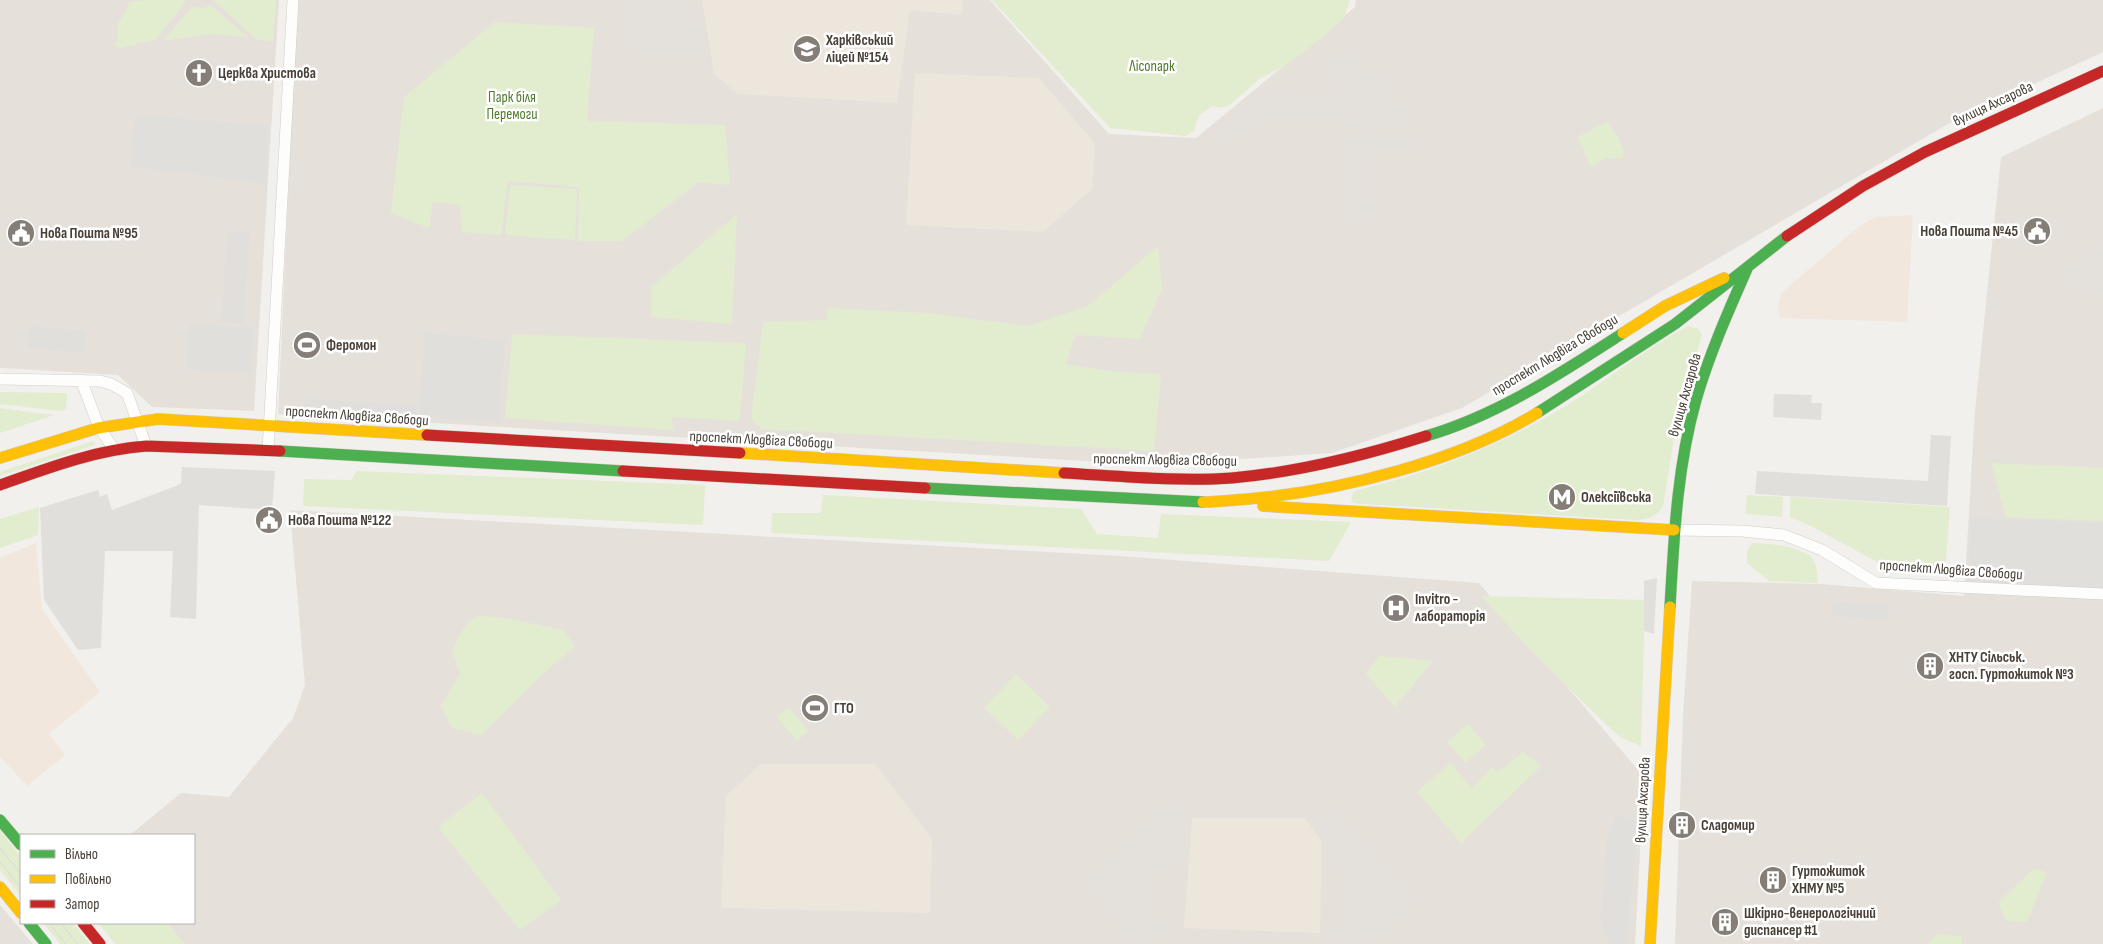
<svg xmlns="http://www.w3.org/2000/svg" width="2103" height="944" viewBox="0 0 2103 944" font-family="'Sofia Sans Condensed',sans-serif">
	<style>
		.residential { fill: #e5e1da }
		.commercial { fill: #f1e7dd }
		.industrial { fill: #e4e0dc }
		.education { fill: #ece6dc }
		.green { fill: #e2ecce }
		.parking { fill: #e1dfdc }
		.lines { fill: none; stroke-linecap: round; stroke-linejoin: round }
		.street-casing { stroke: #d0ceca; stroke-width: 12 }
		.fast-casing { stroke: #d1ccc4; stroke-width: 12 }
		.slow-casing { stroke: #d1ccc4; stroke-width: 12 }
		.jam-casing { stroke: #d1ccc4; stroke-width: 12 }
		.street { stroke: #fdfdfc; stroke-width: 11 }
		.fast { stroke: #4caf50; stroke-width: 11 }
		.slow { stroke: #ffc107; stroke-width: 11 }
		.jam { stroke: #c62828; stroke-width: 11 }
		.tram { stroke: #dadad9; stroke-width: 1 }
		.labels { text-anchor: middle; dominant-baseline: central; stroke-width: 5; stroke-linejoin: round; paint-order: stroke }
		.poi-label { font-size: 15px; font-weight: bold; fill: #494138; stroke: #fff; text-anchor: start }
		.park-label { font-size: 15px; fill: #507a2b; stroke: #fff }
		.street-label { font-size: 15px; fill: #494138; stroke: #fff }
	</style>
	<rect width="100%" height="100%" fill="#f2f0ed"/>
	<path class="residential" d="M 0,0 L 279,0 L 254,411 L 152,407 L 118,375 L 0,368 Z
		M 297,0 L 990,0 L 1109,134 L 1196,138 L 1355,7 L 1356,0 L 2103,0 L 2103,52 L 1948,124 L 1462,408 L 1332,453 L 1154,465 L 278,414 Z
		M 2103,108 L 2103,944 L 1675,944 L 1683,715 L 1692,581 L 1821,584 L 1964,596 L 1975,410 L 2001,157 Z
		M 290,510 L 1120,556 L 1479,583 L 1644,777 L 1635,944 L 120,944 L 103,923 L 194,923 L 194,835 L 130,835 L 181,793 L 229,797 L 293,718 L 305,685 Z
		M 0,905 L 33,944 L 0,944 Z"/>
	<path class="commercial" d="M 1913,215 L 1907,322 L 1780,318 L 1778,306 L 1781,293 L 1858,227 L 1875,217 Z
		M 36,543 L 42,609 L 100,692 L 49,734 L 65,755 L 27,786 L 0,757 L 0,558 Z"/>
	<path class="industrial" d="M 633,0 L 687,0 L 696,55 L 627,48 Z
		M 1354,53 L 1357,80 L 1382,76 L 1382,102 L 1371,107 L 1333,117 L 1292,112 L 1266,120 L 1220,145 L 1220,134 L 1266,95 L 1277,94 L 1330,98 L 1342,96 L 1339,55 Z
		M 1395,104 L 1403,122 L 1381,128 L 1358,130 L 1355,119 Z
		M 1409,138 L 1410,152 L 1361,153 L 1363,222 L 1348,223 L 1346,140 Z
		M 2103,246 L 2103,291 L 2064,285 L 2066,271 Z
		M 1174,802 L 1187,853 L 1139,882 L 1159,935 L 1136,944 L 1112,906 L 1092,883 Z
		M 1329,811 L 1412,899 L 1380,932 L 1356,940 L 1337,939 L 1355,888 L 1314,824 Z"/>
	<path class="education" d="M 702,0 L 963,0 L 962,15 L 910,10 L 897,103 L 738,94 L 714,74 Z
		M 915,73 L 1039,78 L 1095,144 L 1092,189 L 1043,232 L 906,225 Z
		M 761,764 L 875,764 L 932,839 L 930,913 L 721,908 L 726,796 Z
		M 1192,818 L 1305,818 L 1322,842 L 1320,933 L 1184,928 Z"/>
	<path class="green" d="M 145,0 L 183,0 L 186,2 L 155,40 L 118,48 L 115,44 C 120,37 116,31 118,24 C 121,15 127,14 129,2 Z
		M 213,0 L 276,0 L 273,42 L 256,39 Z
		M 992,0 L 1350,0 L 1344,18 L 1323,37 L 1289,63 L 1258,80 L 1230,105 L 1221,108 L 1213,106 L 1199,115 L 1194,131 L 1185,136 L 1110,128 Z
		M 210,5 L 248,37 L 212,34 L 163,41 L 192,7 L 204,8 Z
		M 495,22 L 594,28 L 587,121 L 725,125 L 730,185 L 699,182 L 622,241 L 578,241 L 579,187 L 508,181 L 501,235 L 462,232 L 460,205 L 433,202 L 429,228 L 391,213 L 404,97 Z
		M 1606,122 C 1615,131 1625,145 1623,158 L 1605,158 L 1591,168 L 1578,137 Z
		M 510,185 L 577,189 L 575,240 L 505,235 Z
		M 737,214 L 732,324 L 651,317 L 651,287 Z
		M 1158,246 L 1162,289 L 1140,339 L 1075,335 L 1066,364 L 1108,371 L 1161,374 L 1154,451 L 762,429 L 751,418 L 763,322 L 826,320 L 828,308 L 928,313 L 1027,326 L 1088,306 Z
		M 1688,326 L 1699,329 L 1702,335 L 1676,425 L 1663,506 L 1660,511 L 1650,518 L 1637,520 L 1362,504 L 1354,503 L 1351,500 L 1353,492 L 1358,490 C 1430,473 1501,445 1564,407 C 1606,381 1645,349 1688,326 Z
		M 512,334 L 744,343 L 746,345 L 740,417 L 738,421 L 671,417 L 674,430 L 505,418 Z
		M 0,392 L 67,393 L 66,409 L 60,411 L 0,404 Z
		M 0,408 L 54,415 L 0,433 Z
		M 93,441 L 95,445 L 0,476 L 0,472 Z
		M 1991,463 L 2103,468 L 2103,521 L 2006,517 Z
		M 357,471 L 705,485 L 703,525 L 303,506 L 304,479 L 351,480 Z
		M 823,495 L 1081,509 L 1097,534 L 1158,538 L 1161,514 L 1351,522 L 1329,561 L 771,533 L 772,513 L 821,513 Z
		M 1747,495 L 1783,497 L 1782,517 L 1745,514 Z
		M 1790,497 L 1950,507 L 1945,572 L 1888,568 L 1811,526 L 1790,517 Z
		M 39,507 L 38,535 L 0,548 L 0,519 Z
		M 1752,543 C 1773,544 1792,545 1811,556 L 1816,566 L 1818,583 L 1769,581 L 1747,563 L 1747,551 Z
		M 1481,596 L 1645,600 L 1641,746 L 1620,737 L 1590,709 L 1534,654 Z
		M 479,615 L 510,619 L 563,630 L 575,646 L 542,675 L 482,735 L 452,728 L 441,706 L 460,674 L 452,653 C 457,635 464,626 479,615 Z
		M 1379,656 L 1433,661 L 1395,707 L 1366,674 Z
		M 1016,674 L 1050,707 L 1018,740 L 984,708 Z
		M 789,707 L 808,731 L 797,741 L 777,717 Z
		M 1468,724 L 1486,745 L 1465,763 L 1447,742 Z
		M 1523,752 L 1541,766 L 1461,843 L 1417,792 L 1450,763 L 1472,788 L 1492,767 L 1498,772 Z
		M 482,793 L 561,900 L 520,930 L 438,827 Z
		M 0,830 L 21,857 L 21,896 L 0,870 Z
		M 2033,869 L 2047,872 L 2027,922 L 2006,921 L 1998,903 Z
		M 43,923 L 73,923 L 90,944 L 60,944 Z
		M 98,923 L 167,923 L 185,944 L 115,944 Z
		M 1937,934 L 1961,936 L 1962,944 L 1928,944 Z"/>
	<path class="parking" d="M 135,115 L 269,125 L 266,184 L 130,166 Z
		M 227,231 L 250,232 L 244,324 L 221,323 Z
		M 189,324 L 254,328 L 251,374 L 186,369 Z
		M 30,326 L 86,331 L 84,353 L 28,348 Z
		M 425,333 L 505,340 L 499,422 L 419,416 Z
		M 1774,394 L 1812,395 L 1811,403 L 1822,403 L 1821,420 L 1773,417 Z
		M 304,399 L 417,404 L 416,420 L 303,415 Z
		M 1931,435 L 1951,436 L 1947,506 L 1755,494 L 1757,471 L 1928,481 Z
		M 182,467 L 275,471 L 272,510 L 199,505 L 196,619 L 170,617 L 173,551 L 105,551 L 101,648 L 78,650 L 44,600 L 40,508 L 98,490 L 100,497 L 107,494 L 112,510 L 176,486 L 181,483 Z
		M 1970,518 L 2103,523 L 2103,588 L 1968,582 Z
		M 1657,578 L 1654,634 L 1644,631 L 1644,581 Z
		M 1833,601 L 1889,606 L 1888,620 L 1832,616 Z
		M 1616,815 L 1637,822 L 1627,944 L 1609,944 L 1600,921 L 1607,840 Z"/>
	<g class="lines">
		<defs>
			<path id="street" d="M 0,379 L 100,381 L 111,384 L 127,393 L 146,446
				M 81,380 L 99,427 L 113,448
				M 268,450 L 293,0
				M 1674,530 L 1742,531 L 1784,535 L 1822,550 L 1876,583 L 2103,594"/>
			<path id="fast" d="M 1537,413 L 1675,324 L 1787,236
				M 1426,436 C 1498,415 1561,373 1623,333
				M 280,451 L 623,471
				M 925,488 L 1203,502
				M 1670,607 C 1674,537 1677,467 1696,400 C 1709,355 1728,312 1747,269
				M 0,820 L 21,845
				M 29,923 L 46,944"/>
			<path id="slow" d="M 1623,333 L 1665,306 L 1724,278
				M 740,453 L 1064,473
				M 0,458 L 98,428 L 158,419 L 427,435
				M 1203,502 C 1218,502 1233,500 1248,499 C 1340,491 1459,461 1537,413
				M 1263,506 L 1674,530
				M 0,887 L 21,913
				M 1650,944 L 1670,607"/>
			<path id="jam" d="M 1787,236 L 1863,186 L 1925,152 L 2103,71
				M 427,435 L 740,453
				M 623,471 L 925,488
				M 1064,473 C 1117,476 1180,482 1232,478 C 1299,472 1363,456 1426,436
				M 0,485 C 48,468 95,450 146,446 L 280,451
				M 83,923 L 100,944"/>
		</defs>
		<use href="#street" class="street-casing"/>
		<use href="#fast" class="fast-casing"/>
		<use href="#slow" class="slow-casing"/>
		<use href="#jam" class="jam-casing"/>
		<use href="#street" class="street"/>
		<use href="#fast" class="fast"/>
		<use href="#slow" class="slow"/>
		<use href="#jam" class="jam"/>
		<path class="tram" d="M 0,848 L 21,874
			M 0,862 L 21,888
			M 49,923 L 66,944
			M 61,923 L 77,944"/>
	</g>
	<defs>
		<symbol id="school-disc" viewBox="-11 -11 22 22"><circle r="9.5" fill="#847e77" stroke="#fff"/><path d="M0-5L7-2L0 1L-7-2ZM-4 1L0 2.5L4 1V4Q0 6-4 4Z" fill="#fff"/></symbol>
		<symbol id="church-disc" viewBox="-11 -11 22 22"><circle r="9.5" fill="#847e77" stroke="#fff"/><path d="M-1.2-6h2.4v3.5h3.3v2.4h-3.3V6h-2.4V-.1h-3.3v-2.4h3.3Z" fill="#fff"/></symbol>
		<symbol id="civic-disc" viewBox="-11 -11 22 22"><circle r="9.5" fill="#847e77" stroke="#fff"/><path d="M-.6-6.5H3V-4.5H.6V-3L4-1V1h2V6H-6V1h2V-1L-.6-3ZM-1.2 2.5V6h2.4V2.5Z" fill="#fff"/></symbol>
		<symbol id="stadium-disc" viewBox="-11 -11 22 22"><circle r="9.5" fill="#847e77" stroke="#fff"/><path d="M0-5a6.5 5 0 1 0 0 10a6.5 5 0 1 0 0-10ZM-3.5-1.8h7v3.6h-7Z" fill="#fff"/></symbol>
		<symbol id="metro-disc" viewBox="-11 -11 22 22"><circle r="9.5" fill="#847e77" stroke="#fff"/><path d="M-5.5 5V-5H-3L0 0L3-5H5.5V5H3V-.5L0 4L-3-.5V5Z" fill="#fff"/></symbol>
		<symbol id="hospital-disc" viewBox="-11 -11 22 22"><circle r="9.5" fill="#847e77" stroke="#fff"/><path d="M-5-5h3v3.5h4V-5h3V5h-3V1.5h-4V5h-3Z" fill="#fff"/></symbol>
		<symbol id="building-disc" viewBox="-11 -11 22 22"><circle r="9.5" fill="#847e77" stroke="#fff"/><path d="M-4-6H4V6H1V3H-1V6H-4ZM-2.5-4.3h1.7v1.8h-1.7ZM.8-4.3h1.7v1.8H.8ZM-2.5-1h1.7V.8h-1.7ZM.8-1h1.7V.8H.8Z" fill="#fff"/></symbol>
	</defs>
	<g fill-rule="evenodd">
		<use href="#school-disc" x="791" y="33" width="32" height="32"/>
		<use href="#church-disc" x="183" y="57" width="32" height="32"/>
		<use href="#civic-disc" x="2021" y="215" width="32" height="32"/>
		<use href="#civic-disc" x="5" y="217" width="32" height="32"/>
		<use href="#stadium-disc" x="291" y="329" width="32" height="32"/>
		<use href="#metro-disc" x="1546" y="481" width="32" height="32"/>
		<use href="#civic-disc" x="253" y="504" width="32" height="32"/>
		<use href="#hospital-disc" x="1380" y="592" width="32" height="32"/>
		<use href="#building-disc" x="1914" y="650" width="32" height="32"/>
		<use href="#stadium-disc" x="799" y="692" width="32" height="32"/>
		<use href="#building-disc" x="1666" y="809" width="32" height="32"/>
		<use href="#building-disc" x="1757" y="864" width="32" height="32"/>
		<use href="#building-disc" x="1709" y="906" width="32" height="32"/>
	</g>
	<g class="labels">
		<g class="poi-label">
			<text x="826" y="40">Харківський<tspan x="826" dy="17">ліцей №154</tspan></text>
			<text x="218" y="73">Церква Христова</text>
			<text x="2018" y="231" text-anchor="end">Нова Пошта №45</text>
			<text x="40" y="233">Нова Пошта №95</text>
			<text x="326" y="345">Феромон</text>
			<text x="1581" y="497">Олексіївська</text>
			<text x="288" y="520">Нова Пошта №122</text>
			<text x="1415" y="599">Invitro -<tspan x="1415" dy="17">лабораторія</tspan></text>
			<text x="1949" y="657">ХНТУ Сільськ.<tspan x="1949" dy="17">госп. Гуртожиток №3</tspan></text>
			<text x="834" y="708">ГТО</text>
			<text x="1701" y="825">Сладомир</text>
			<text x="1792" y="871">Гуртожиток<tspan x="1792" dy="17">ХНМУ №5</tspan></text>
			<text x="1744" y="913">Шкірно-венерологічний<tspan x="1744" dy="17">диспансер #1</tspan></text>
		</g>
		<g class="park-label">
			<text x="1152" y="66">Лісопарк</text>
			<text x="512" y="97">Парк біля<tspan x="512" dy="17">Перемоги</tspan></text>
		</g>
		<g class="street-label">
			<text transform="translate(1993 104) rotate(-25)">вулиця Ахсарова</text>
			<text transform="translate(1555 355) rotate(-31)">проспект Людвіга Свободи</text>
			<text transform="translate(1685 395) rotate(-74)">вулиця Ахсарова</text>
			<text transform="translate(357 416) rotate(4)">проспект Людвіга Свободи</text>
			<text transform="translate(761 440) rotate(3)">проспект Людвіга Свободи</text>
			<text transform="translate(1165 460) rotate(1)">проспект Людвіга Свободи</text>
			<text transform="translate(1951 570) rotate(4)">проспект Людвіга Свободи</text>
			<text transform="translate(1643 800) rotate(-87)">вулиця Ахсарова</text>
		</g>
	</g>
	<rect x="20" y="834" width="175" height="90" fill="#ffffff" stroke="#b6b3af"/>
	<rect x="30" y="850" width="25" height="8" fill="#4caf50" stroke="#b6b3af"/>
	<text x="65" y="859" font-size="15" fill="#494138">Вільно</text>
	<rect x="30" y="875" width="25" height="8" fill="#ffc107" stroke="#b6b3af"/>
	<text x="65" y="884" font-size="15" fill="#494138">Повільно</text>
	<rect x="30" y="900" width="25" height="8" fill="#c62828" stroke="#b6b3af"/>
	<text x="65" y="909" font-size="15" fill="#494138">Затор</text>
</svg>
